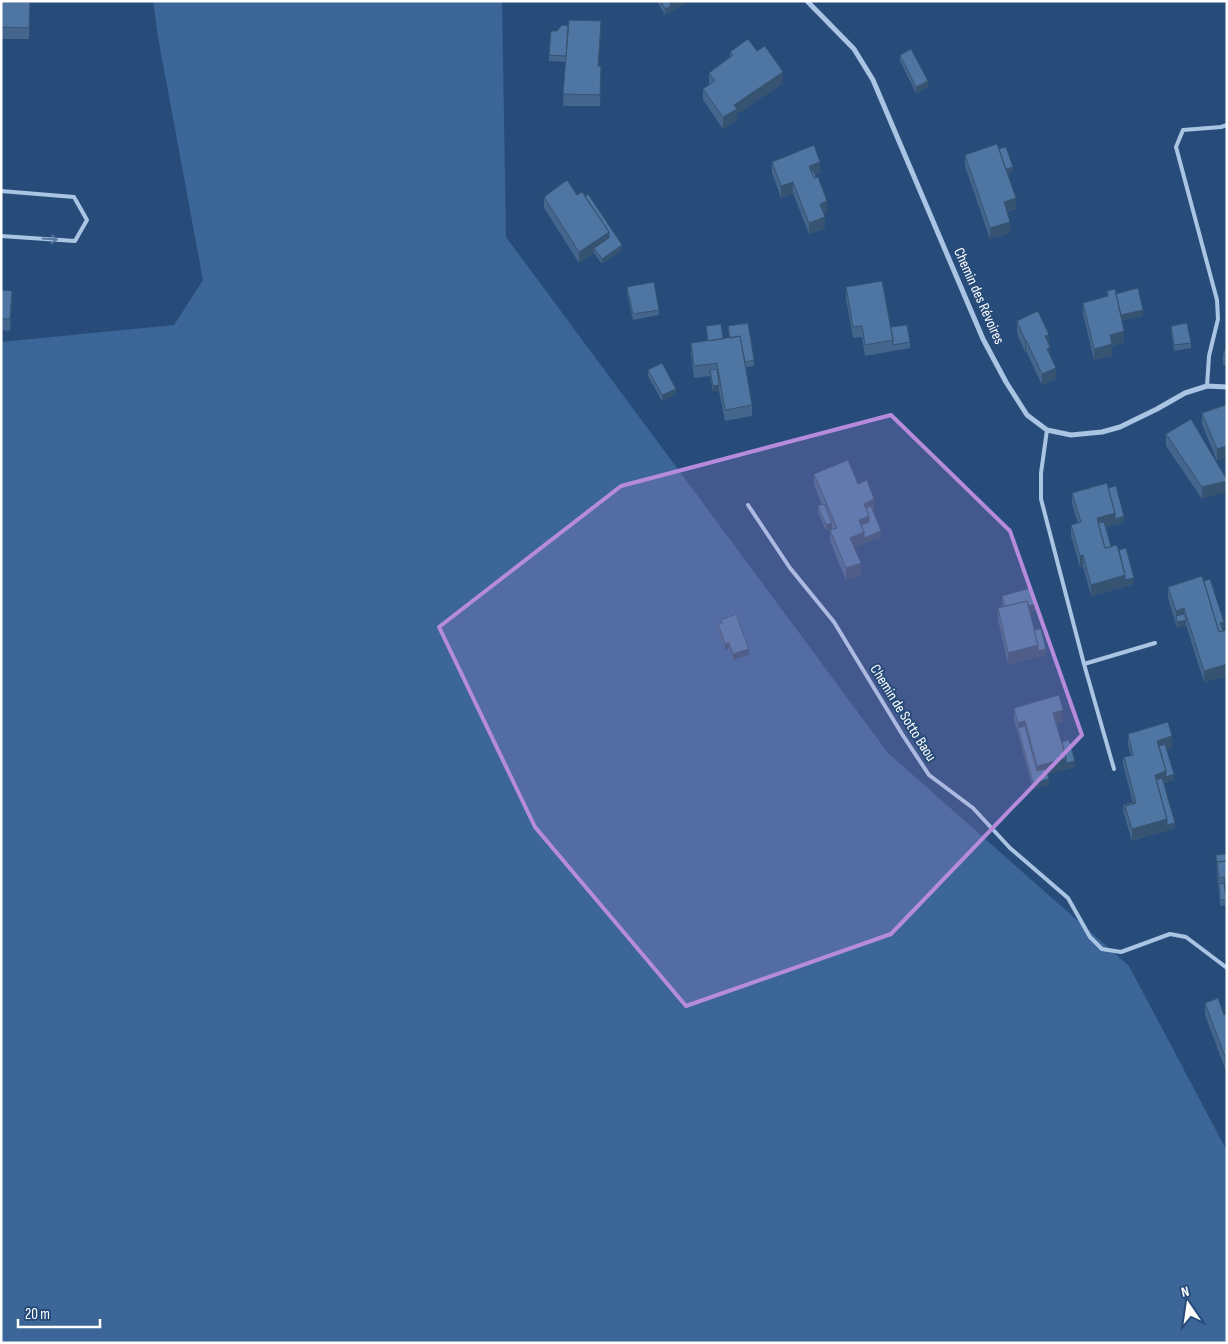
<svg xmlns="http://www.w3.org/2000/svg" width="1228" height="1344" viewBox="0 0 1228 1344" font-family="'Sofia Sans Condensed',sans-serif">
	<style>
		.green { fill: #3b6697 }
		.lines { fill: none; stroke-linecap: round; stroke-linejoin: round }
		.lane { stroke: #aac5e3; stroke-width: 4 }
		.street { stroke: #aac5e3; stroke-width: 5 }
		.wall { fill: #44658c }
		.shaded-wall { fill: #375372 }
		.building { fill: #4f76a3; stroke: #375372 }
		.oneway { stroke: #55769f }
		.marked { fill: #b68bdc; fill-opacity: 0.2; stroke: #b68bdc; stroke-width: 4; stroke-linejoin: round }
		.labels { text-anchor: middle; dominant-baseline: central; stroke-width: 4; stroke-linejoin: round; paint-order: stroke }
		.street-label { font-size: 15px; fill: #fff; stroke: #274c7a }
	</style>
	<rect width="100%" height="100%" fill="#274c7a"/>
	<path class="green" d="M 153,1 L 502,1 L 506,237 L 888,753 L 1129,966 L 1227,1151 L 1227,1343 L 1,1343 L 1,342 L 174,325 L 203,280 L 158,37 Z"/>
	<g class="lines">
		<path class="lane" d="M 1,191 L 74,197 L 87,220 L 75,241 L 1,236
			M 1207,386 L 1209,356 L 1218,319 L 1217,300 L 1176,147 L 1183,130 L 1221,127 L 1227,125
			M 1047,430 L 1041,473 L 1041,499 L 1084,664 L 1155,643
			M 748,505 L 790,568 L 834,622 L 902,734 L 929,775 L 973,808 L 1010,848 L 1068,898 L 1090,937 L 1102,949 L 1121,952 L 1170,934 L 1186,937 L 1227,968
			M 1084,664 L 1114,769"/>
		<path class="street" d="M 807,1 L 854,49 L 873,80 L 983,339 L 1006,382 L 1027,415 L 1047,430 L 1071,435 L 1102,432 L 1120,427 L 1157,409 L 1185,393 L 1207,386 L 1227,387"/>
	</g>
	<path class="wall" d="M 657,1 L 689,1 L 665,15 Z
		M 1,2 L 30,13 L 29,39 L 1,39 Z
		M 601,33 L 598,66 L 601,77 L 600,106 L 563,106 L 566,62 L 549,61 L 549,55 Z
		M 757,51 L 783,83 L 737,114 L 737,120 L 723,129 L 703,100 L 703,89 L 709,85 L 709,73 L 730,57 L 730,52 Z
		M 900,55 L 928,87 L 916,93 L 900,61 Z
		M 999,149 L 1013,172 L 1007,174 L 1016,209 L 1007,212 L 1010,233 L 990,239 L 965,166 L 965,155 Z
		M 772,162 L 820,173 L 815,175 L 827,212 L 824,214 L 825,229 L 809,234 L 793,193 L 781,198 L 772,173 Z
		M 577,195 L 622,250 L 602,264 L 594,253 L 579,263 L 544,208 L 544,197 Z
		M 627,287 L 659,310 L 659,315 L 633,320 L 627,293 Z
		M 846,287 L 891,327 L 910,342 L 910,348 L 865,356 L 862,337 L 853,338 L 846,299 Z
		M 1,290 L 12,302 L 10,331 L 1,330 Z
		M 1107,291 L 1116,294 L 1143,316 L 1122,320 L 1124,342 L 1112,346 L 1112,356 L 1094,360 L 1083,314 L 1083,303 L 1107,296 Z
		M 1017,321 L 1049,345 L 1050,355 L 1056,379 L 1042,385 L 1026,351 L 1025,352 L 1017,333 Z
		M 706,326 L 723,339 L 729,338 L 728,326 L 754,360 L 754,366 L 746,367 L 752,405 L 752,416 L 725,421 L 719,391 L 713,392 L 710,376 L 694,378 L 691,354 L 691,343 L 708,341 Z
		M 1171,326 L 1191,343 L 1191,348 L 1174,351 L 1171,331 Z
		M 1227,346 L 1227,366 L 1223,365 L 1223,354 Z
		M 648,370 L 676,394 L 662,401 L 648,376 Z
		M 1227,407 L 1217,461 L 1202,424 L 1202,413 Z
		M 1166,434 L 1227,480 L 1202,499 L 1166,446 Z
		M 814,474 L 858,484 L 874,510 L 873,511 L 881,537 L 854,547 L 861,574 L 846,580 L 830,541 L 830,530 L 832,529 L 832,528 L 826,531 L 818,512 L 818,506 L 822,505 L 814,485 Z
		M 1108,488 L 1124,522 L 1106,527 L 1111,547 L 1119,550 L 1134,584 L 1091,596 L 1083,566 L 1080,567 L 1071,536 L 1071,525 L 1078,523 L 1072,504 L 1072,493 Z
		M 1204,581 L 1224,628 L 1222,628 L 1223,631 L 1227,630 L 1227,676 L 1204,682 L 1186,625 L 1177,628 L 1168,598 L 1168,587 Z
		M 1002,596 L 1036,610 L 1030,611 L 1034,630 L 1046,655 L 1008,664 L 998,619 L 998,608 L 1003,607 L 1002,602 Z
		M 721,620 L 749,655 L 733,660 L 729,648 L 725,650 L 718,630 L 718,624 L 721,623 Z
		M 1014,708 L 1063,721 L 1056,723 L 1062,742 L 1075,767 L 1047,774 L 1049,785 L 1033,789 L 1014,719 Z
		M 1128,734 L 1172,748 L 1166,749 L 1174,780 L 1164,783 L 1175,828 L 1132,841 L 1123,811 L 1123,805 L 1133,803 L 1123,764 L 1123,758 L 1131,756 L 1128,745 Z
		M 1227,854 L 1227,909 L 1226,905 L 1220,906 L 1216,861 L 1216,855 Z
		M 1205,1003 L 1224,1015 L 1227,1016 L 1227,1074 L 1205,1015 Z"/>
	<path class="shaded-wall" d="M 671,1 L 689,1 L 665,15 L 665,9 L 671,6 Z
		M 601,21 L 601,33 L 598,78 L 598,66 Z
		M 783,72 L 783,83 L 737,114 L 737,120 L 723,129 L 723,117 L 734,105 Z
		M 928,81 L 928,87 L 916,93 L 916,87 Z
		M 820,162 L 820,173 L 811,177 L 809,166 Z
		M 1013,167 L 1013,172 L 1004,175 L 1004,170 Z
		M 793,182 L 793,193 L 781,198 L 781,186 Z
		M 1016,198 L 1016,209 L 1004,213 L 1004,202 Z
		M 827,201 L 827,212 L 820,215 L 820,204 Z
		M 825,217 L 825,229 L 809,234 L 809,223 Z
		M 1010,222 L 1010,233 L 990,239 L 990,228 Z
		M 609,232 L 609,243 L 594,248 L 594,253 L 579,263 L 579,252 Z
		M 622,245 L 622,250 L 602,264 L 602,259 Z
		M 12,291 L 12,302 L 10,331 L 10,319 Z
		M 1143,310 L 1143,316 L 1120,321 L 1120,315 Z
		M 1124,331 L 1124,342 L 1112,346 L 1112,356 L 1094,360 L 1094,349 L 1110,335 Z
		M 1049,335 L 1049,346 L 1045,336 Z
		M 1025,340 L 1026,340 L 1026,351 L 1025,352 Z
		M 1050,347 L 1050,359 L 1047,349 Z
		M 1056,368 L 1056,379 L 1042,385 L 1042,374 Z
		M 719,385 L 719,391 L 713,392 L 713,386 Z
		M 676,389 L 676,394 L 662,401 L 662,395 Z
		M 1227,446 L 1227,457 L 1217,461 L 1217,449 Z
		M 1227,481 L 1227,492 L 1202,499 L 1202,487 Z
		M 874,499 L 874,510 L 866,514 L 864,504 Z
		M 1115,513 L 1124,516 L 1124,522 L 1098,529 L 1097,518 Z
		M 869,516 L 869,528 L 861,531 L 859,520 Z
		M 832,523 L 832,528 L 826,531 L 826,525 Z
		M 881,531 L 881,537 L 850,549 L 850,538 L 864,532 Z
		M 1083,555 L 1083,566 L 1080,567 L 1080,556 Z
		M 861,563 L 861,574 L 846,580 L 846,568 Z
		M 1125,575 L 1134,578 L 1134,584 L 1091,596 L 1091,585 Z
		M 1036,604 L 1036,610 L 1006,617 L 1006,612 Z
		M 1184,608 L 1184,620 L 1176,616 L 1176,611 Z
		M 1186,620 L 1186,625 L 1177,628 L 1177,622 Z
		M 1224,622 L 1224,628 L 1220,629 L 1220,623 Z
		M 729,643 L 729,648 L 725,650 L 725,644 Z
		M 1038,645 L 1046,649 L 1046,655 L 1008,664 L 1008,653 Z
		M 749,649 L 749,655 L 733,660 L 733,654 Z
		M 1227,664 L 1227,676 L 1204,682 L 1204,671 Z
		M 1063,710 L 1063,721 L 1053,724 L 1053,713 Z
		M 1025,721 L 1025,732 L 1018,728 L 1018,723 Z
		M 1172,736 L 1172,748 L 1159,751 L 1157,741 Z
		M 1066,758 L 1075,761 L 1075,767 L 1037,777 L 1037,766 Z
		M 1166,771 L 1174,774 L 1174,780 L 1156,786 L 1155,775 Z
		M 1049,779 L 1049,785 L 1033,789 L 1033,783 Z
		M 1167,819 L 1175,823 L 1175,828 L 1132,841 L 1132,829 Z"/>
	<path class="building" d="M 661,1 L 669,1 L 671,6 L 665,9 Z
		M 1,2 L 30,2 L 29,28 L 1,27 Z
		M 569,20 L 601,21 L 598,66 L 601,66 L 600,95 L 563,94 Z
		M 562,25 L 568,26 L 566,56 L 549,55 L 551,31 L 557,31 Z
		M 748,39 L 757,51 L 765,46 L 783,72 L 734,105 L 737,109 L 723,117 L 703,89 L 715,81 L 709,73 L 733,55 L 730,52 Z
		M 911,49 L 928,81 L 916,87 L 900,55 Z
		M 997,144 L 1016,198 L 1004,202 L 1010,222 L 990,228 L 965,155 Z
		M 814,145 L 820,162 L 809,166 L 814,178 L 818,177 L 827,201 L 820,204 L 825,217 L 809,223 L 793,182 L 781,186 L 772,162 Z
		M 1006,147 L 1013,167 L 1006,169 L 999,149 Z
		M 813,170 L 816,177 L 814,178 L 811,171 Z
		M 567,180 L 577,195 L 582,192 L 609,232 L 579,252 L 544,197 Z
		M 588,194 L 622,245 L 602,259 L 594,248 L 609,238 L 609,232 L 585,196 Z
		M 882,281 L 893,340 L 865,345 L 862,326 L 853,327 L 846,287 Z
		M 654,282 L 659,310 L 633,314 L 627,287 Z
		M 1138,288 L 1143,310 L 1121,315 L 1116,294 Z
		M 1115,289 L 1124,331 L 1110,335 L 1112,344 L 1094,349 L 1083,303 L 1108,296 L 1107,291 Z
		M 1,290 L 12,291 L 10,319 L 1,319 Z
		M 1038,311 L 1049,335 L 1045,336 L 1050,347 L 1047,349 L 1056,368 L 1042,374 L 1026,340 L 1025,340 L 1017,321 Z
		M 748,323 L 754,360 L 745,362 L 740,336 L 730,338 L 728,326 Z
		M 1187,323 L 1191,343 L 1174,345 L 1171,326 Z
		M 721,324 L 723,339 L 708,341 L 706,326 Z
		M 907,325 L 910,342 L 893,345 L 893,340 L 891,327 Z
		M 740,336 L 752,405 L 725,410 L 717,363 L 694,366 L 691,343 Z
		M 1227,346 L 1227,355 L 1223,354 Z
		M 662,363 L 676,389 L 662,395 L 648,370 Z
		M 717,369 L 719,385 L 713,386 L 710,370 Z
		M 1226,405 L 1227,407 L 1227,446 L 1217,449 L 1202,413 Z
		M 1191,419 L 1227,480 L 1227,481 L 1202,487 L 1166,434 Z
		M 848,460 L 858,484 L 867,480 L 874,499 L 864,504 L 869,516 L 859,520 L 864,532 L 850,538 L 861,563 L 846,568 L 830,530 L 837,528 L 814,474 Z
		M 1107,483 L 1115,513 L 1097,518 L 1105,548 L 1117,545 L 1125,575 L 1091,585 L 1083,555 L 1080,556 L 1071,525 L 1081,522 L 1072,493 Z
		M 1116,486 L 1124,516 L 1115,519 L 1115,513 L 1108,488 Z
		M 824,504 L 832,523 L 826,525 L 818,506 Z
		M 871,506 L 881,531 L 864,538 L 864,532 L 861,525 L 869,522 L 869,516 L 866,508 Z
		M 1104,522 L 1111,547 L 1105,548 L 1098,523 Z
		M 1126,548 L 1134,578 L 1125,580 L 1125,575 L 1119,550 Z
		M 1202,576 L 1219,632 L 1227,630 L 1227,664 L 1204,671 L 1184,608 L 1176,611 L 1168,587 Z
		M 1210,579 L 1224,622 L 1220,623 L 1223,631 L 1219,632 L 1204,581 Z
		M 1031,588 L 1036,604 L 1028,606 L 1027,601 L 1005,606 L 1002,596 Z
		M 1027,601 L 1038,645 L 1008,653 L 998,608 Z
		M 736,614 L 749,649 L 733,654 L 729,643 L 725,644 L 718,624 L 722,623 L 721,620 Z
		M 1184,614 L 1186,620 L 1177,622 L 1176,616 Z
		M 1041,629 L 1046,649 L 1038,651 L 1038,645 L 1034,630 Z
		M 1059,695 L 1063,710 L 1053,713 L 1066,758 L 1037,766 L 1025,721 L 1018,723 L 1014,708 Z
		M 1168,722 L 1172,736 L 1157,741 L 1166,771 L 1155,775 L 1167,819 L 1132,829 L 1125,806 L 1136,803 L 1124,757 L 1133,755 L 1128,734 Z
		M 1025,726 L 1037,771 L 1046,769 L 1049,779 L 1033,783 L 1018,728 Z
		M 1069,740 L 1075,761 L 1066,763 L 1066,758 L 1062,742 Z
		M 1165,744 L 1174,774 L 1166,777 L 1166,771 L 1159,746 Z
		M 1162,778 L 1175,823 L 1167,825 L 1167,819 L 1156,780 Z
		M 1134,802 L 1135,803 L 1125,806 L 1125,812 L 1123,805 Z
		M 1227,854 L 1227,861 L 1217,862 L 1217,867 L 1216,855 Z
		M 1227,861 L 1227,898 L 1224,877 L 1219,878 L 1217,862 Z
		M 1224,883 L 1226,900 L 1220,900 L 1219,884 Z
		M 1218,998 L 1224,1015 L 1226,1014 L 1227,1016 L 1227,1062 L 1205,1003 Z"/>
	<defs><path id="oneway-shaft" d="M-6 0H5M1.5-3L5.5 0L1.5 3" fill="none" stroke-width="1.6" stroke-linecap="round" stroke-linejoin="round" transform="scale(1.25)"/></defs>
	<use class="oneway" href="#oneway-shaft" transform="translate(50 239) rotate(4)"/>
	<path class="marked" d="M 891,415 L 1010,531 L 1082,735 L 891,934 L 686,1006 L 535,827 L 439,627 L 621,486 Z"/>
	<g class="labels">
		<g class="street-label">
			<text transform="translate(979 296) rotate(66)">Chemin des Révoires</text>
			<text transform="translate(903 713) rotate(58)">Chemin de Sotto Baou</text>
		</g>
	</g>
	<rect width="1228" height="1344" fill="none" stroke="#ffffff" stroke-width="5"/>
	<g transform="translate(1188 1304) rotate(347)" stroke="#274c7a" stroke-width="4" paint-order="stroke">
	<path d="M0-4L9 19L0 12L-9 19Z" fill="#ffffff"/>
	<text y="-8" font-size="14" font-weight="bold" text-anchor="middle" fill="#ffffff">N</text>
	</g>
	<path d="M18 1319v8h82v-8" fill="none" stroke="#ffffff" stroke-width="2.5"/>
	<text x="25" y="1319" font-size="15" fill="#ffffff" stroke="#274c7a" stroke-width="4" paint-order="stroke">20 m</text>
</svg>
